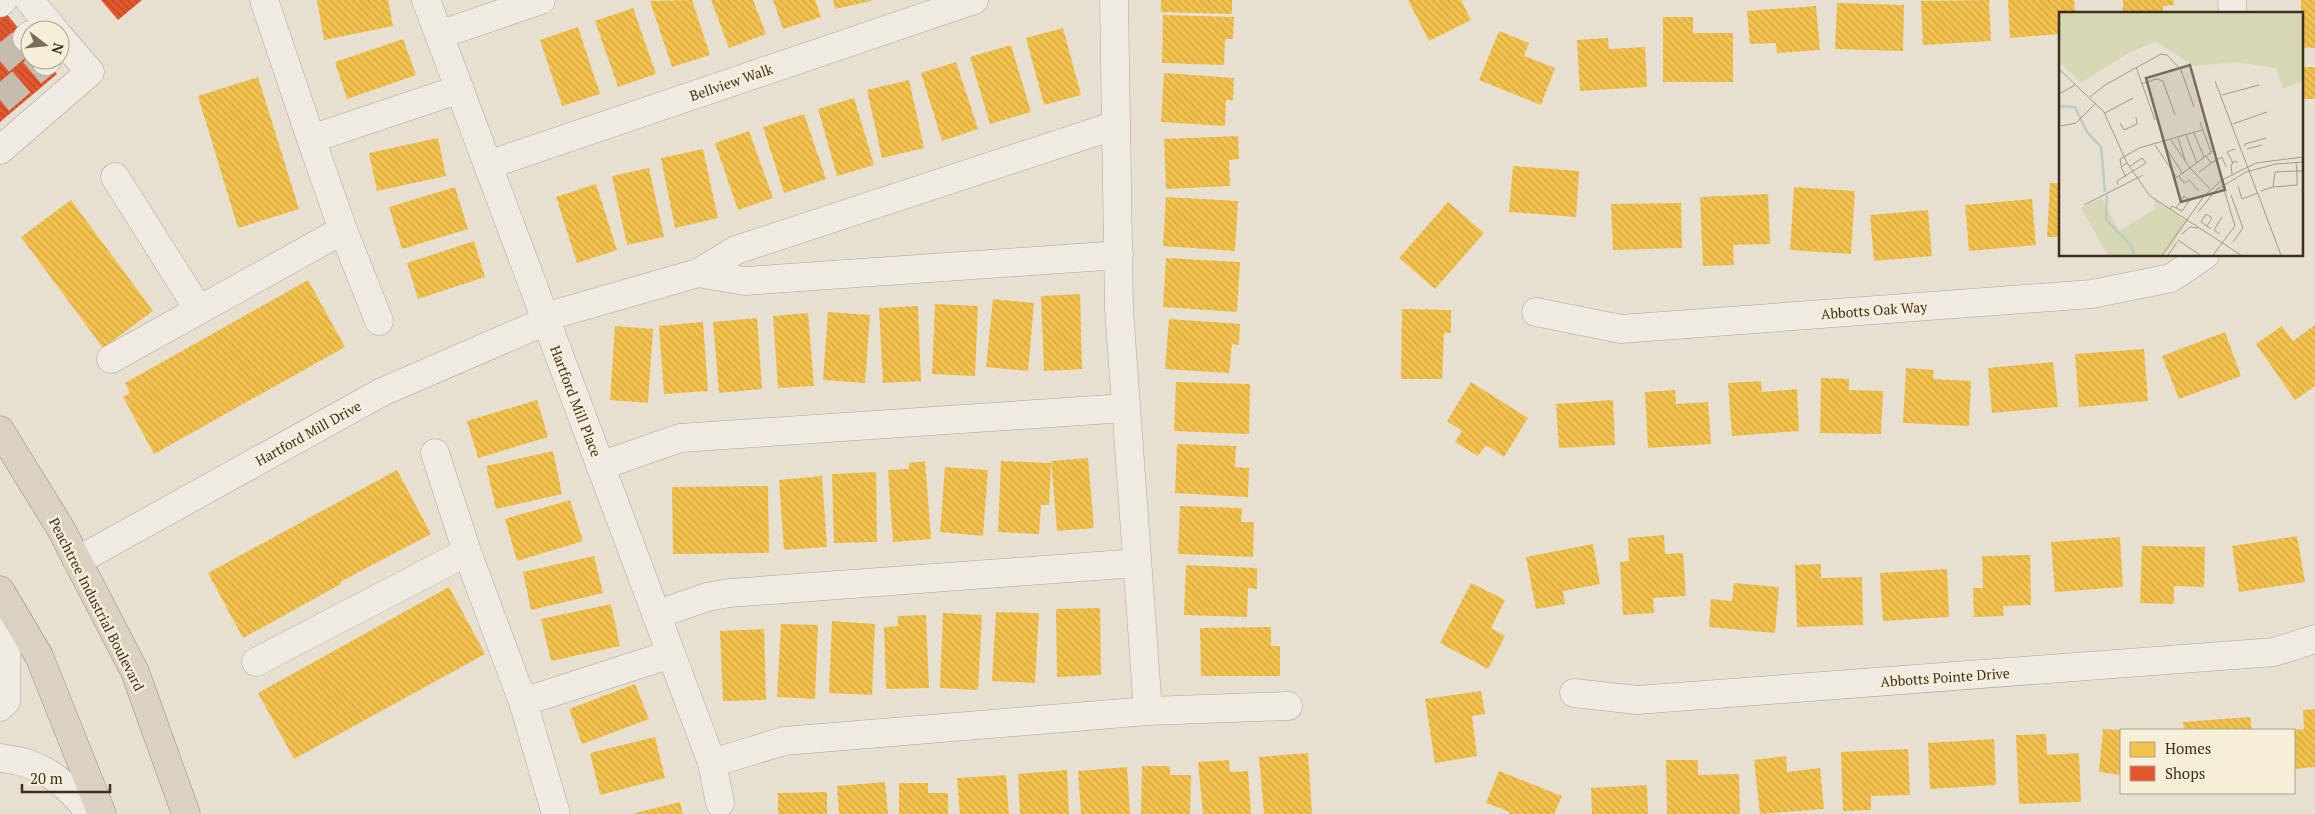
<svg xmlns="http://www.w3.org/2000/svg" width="2315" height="814" viewBox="0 0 2315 814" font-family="'PT Serif',serif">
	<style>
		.homes { fill: url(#homes-back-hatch) }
		.shops { fill: url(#shops-back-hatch) }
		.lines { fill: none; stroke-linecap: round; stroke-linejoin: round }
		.minor-tunnel { stroke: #c5bcae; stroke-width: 28; stroke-dasharray: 28 14; stroke-linecap: butt }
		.minor-casing { stroke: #ada599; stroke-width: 29 }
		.highway-casing { stroke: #928b80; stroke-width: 29 }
		.minor { stroke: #efebe3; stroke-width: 28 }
		.highway { stroke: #dad1c2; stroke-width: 28 }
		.labels { text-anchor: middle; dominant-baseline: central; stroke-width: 5; stroke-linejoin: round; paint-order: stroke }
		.street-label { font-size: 14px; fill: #3d2e20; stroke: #f7eed8 }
		.inset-river { fill: none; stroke: #bcccc2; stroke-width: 2.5 }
		.inset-road { fill: none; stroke: #a3998a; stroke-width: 1 }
		.view { fill: #786c5e; fill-opacity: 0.15; stroke: #786c5e; stroke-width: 2.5 }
		.inset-edge { fill: none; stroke: #3d2e20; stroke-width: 2.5 }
	</style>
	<defs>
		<pattern id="homes-back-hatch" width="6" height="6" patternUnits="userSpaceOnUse" patternTransform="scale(1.25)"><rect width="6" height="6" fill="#f2c14e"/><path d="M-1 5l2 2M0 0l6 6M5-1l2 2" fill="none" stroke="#d0a644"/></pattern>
		<pattern id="shops-back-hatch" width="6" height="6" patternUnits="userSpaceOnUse" patternTransform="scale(1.25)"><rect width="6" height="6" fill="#e4572e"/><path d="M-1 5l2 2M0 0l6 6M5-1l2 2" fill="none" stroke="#ba4827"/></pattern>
	</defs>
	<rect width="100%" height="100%" fill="#e7e0d1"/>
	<path class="homes" d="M 317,0 L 388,0 L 393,26 L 324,40 Z
		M 692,0 L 710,55 L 672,67 L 650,1 Z
		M 711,0 L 753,0 L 766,34 L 729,48 Z
		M 773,0 L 815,0 L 821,17 L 783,29 Z
		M 833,0 L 871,0 L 871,1 L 835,9 Z
		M 1161,0 L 1232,0 L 1232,14 L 1161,12 Z
		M 1408,0 L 1461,0 L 1471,20 L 1429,41 Z
		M 1989,0 L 1991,41 L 1923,45 L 1921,1 Z
		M 2008,0 L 2074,0 L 2075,14 L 2060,14 L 2060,34 L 2010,38 Z
		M 2123,0 L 2174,0 L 2174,5 L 2163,6 L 2163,14 L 2123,14 Z
		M 2301,0 L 2315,0 L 2315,48 L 2301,47 Z
		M 1837,3 L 1904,5 L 1903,51 L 1835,49 Z
		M 1816,6 L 1820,50 L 1777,53 L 1776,43 L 1750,44 L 1747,11 Z
		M 633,8 L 656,74 L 618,87 L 595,21 Z
		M 1163,15 L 1234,17 L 1233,39 L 1225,39 L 1224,65 L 1162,63 Z
		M 1663,17 L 1693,17 L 1693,33 L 1733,33 L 1733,82 L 1663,82 Z
		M 578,27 L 600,94 L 562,106 L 540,40 Z
		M 1063,28 L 1081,95 L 1044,105 L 1026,38 Z
		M 1499,31 L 1529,43 L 1524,56 L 1555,68 L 1541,105 L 1479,80 Z
		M 1608,38 L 1609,49 L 1645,47 L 1647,87 L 1580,91 L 1577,40 Z
		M 403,39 L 416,75 L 347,99 L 335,62 Z
		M 1011,45 L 1031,112 L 990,124 L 970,57 Z
		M 956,62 L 978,129 L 942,141 L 921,73 Z
		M 2303,67 L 2315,67 L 2315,99 L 2303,99 Z
		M 1164,73 L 1234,78 L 1233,100 L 1226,100 L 1225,126 L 1161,122 Z
		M 258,77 L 299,209 L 238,228 L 198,96 Z
		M 909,80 L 924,148 L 882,158 L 867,90 Z
		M 854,98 L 874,165 L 837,176 L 818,109 Z
		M 804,114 L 826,179 L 784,193 L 763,127 Z
		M 749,131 L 773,198 L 738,210 L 715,143 Z
		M 1238,136 L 1239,159 L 1229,160 L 1230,186 L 1166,189 L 1164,139 Z
		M 438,138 L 446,176 L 377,191 L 369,153 Z
		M 703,149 L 718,218 L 675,228 L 661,158 Z
		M 1513,166 L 1579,171 L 1576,217 L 1509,212 Z
		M 649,168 L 664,237 L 627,245 L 612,176 Z
		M 2050,183 L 2060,183 L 2060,237 L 2047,237 Z
		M 596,184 L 617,250 L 577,263 L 556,197 Z
		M 455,187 L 468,229 L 402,249 L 389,207 Z
		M 1794,187 L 1855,191 L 1851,254 L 1790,250 Z
		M 1768,194 L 1770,244 L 1733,245 L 1734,265 L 1703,266 L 1700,197 Z
		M 1166,197 L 1238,201 L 1235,251 L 1163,246 Z
		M 2032,199 L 2036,245 L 1969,251 L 1965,205 Z
		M 71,200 L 153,311 L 103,348 L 21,237 Z
		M 1448,202 L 1484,233 L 1435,289 L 1399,258 Z
		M 1681,203 L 1682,248 L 1613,250 L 1611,204 Z
		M 1928,210 L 1932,256 L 1874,261 L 1870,215 Z
		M 474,241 L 485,277 L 418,299 L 407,263 Z
		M 1166,258 L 1240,262 L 1237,312 L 1163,307 Z
		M 308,280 L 345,347 L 154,454 L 123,397 L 130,393 L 125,383 Z
		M 1080,294 L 1082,369 L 1044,371 L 1041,296 Z
		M 993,299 L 1034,303 L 1028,371 L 986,367 Z
		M 935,304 L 978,306 L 975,376 L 932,374 Z
		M 918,306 L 921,381 L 883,383 L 879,308 Z
		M 1402,309 L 1451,310 L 1451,333 L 1444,333 L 1442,379 L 1401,379 Z
		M 828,312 L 870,315 L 865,383 L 823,380 Z
		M 808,313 L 814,386 L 778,388 L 773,316 Z
		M 757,318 L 762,389 L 719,393 L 713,322 Z
		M 1169,319 L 1240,324 L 1239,345 L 1232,344 L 1229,373 L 1165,369 Z
		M 703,322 L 708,391 L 664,394 L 659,326 Z
		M 2315,325 L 2315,386 L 2295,400 L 2256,344 L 2282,326 L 2293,341 Z
		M 615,326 L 653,329 L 648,403 L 610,400 Z
		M 2225,332 L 2241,376 L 2179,399 L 2162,356 Z
		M 2144,349 L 2148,401 L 2079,407 L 2075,354 Z
		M 2053,362 L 2058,407 L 1992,413 L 1988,368 Z
		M 1906,368 L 1934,370 L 1933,379 L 1971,381 L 1969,426 L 1903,423 Z
		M 1821,378 L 1849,379 L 1849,390 L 1883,391 L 1881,434 L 1820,433 Z
		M 1761,381 L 1762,392 L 1797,389 L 1799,431 L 1732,436 L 1728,383 Z
		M 1176,382 L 1250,384 L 1249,434 L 1174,431 Z
		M 1471,382 L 1528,418 L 1504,457 L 1486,445 L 1478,456 L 1455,442 L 1462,431 L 1447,421 Z
		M 1675,390 L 1676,404 L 1708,402 L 1711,444 L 1648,448 L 1645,392 Z
		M 537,400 L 548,437 L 478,458 L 467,421 Z
		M 1613,400 L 1615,445 L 1559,448 L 1556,404 Z
		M 1177,444 L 1236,446 L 1235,467 L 1249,468 L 1248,497 L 1175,493 Z
		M 553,451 L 562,494 L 496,509 L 486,466 Z
		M 1088,458 L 1094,528 L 1057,531 L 1051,461 Z
		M 925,461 L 931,539 L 893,542 L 888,470 L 909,469 L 909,463 Z
		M 1001,461 L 1051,463 L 1049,505 L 1041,505 L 1039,534 L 998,532 Z
		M 945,467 L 988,470 L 983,536 L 940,532 Z
		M 397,470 L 431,534 L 340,582 L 341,584 L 243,638 L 208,573 Z
		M 876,472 L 877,542 L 834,543 L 832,474 Z
		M 822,476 L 827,547 L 784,550 L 779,480 Z
		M 768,486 L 769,553 L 673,554 L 672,487 Z
		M 570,500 L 583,541 L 517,561 L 505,519 Z
		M 1180,506 L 1242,508 L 1241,522 L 1254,522 L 1253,557 L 1178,554 Z
		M 1664,535 L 1665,554 L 1683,553 L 1686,596 L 1653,598 L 1654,613 L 1623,615 L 1620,562 L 1629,561 L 1628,538 Z
		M 2297,536 L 2305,582 L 2239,592 L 2232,546 Z
		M 2120,537 L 2123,587 L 2055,592 L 2051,542 Z
		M 1593,544 L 1600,584 L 1563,591 L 1565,604 L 1536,609 L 1526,557 Z
		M 2142,546 L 2205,547 L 2204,587 L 2174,586 L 2174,604 L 2140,603 Z
		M 2030,555 L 2031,605 L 2003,606 L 2004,616 L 1974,617 L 1973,588 L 1983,588 L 1982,556 Z
		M 594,556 L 603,593 L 531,610 L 523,572 Z
		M 1821,564 L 1821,578 L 1862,577 L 1863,625 L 1797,627 L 1795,565 Z
		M 1186,565 L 1257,568 L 1257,589 L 1248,588 L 1247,617 L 1184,615 Z
		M 1947,569 L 1949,617 L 1883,621 L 1880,573 Z
		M 1471,583 L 1505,600 L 1491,628 L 1505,636 L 1488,669 L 1440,643 Z
		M 1734,583 L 1779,587 L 1775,633 L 1709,627 L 1711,599 L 1732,601 Z
		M 449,587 L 485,654 L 294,759 L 258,693 Z
		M 611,604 L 620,646 L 551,661 L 541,619 Z
		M 1100,608 L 1101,675 L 1057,677 L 1056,609 Z
		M 996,612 L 1039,613 L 1035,683 L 992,681 Z
		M 943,613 L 982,615 L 978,690 L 940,688 Z
		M 926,615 L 929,688 L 886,689 L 884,627 L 898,626 L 898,616 Z
		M 832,621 L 875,624 L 872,695 L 829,693 Z
		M 781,624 L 818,625 L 815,699 L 777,697 Z
		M 1271,627 L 1271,646 L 1280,646 L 1280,676 L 1201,676 L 1200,628 Z
		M 764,629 L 766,700 L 723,701 L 720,631 Z
		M 635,684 L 649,719 L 582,744 L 569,709 Z
		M 1481,691 L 1485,714 L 1472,716 L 1477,756 L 1435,763 L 1425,699 Z
		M 2315,709 L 2315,767 L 2294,769 L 2294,730 L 2304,729 L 2303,710 Z
		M 2250,717 L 2252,730 L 2184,730 L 2183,722 Z
		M 2103,729 L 2121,730 L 2121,775 L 2099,772 Z
		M 2046,734 L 2047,755 L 2079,753 L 2081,802 L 2019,804 L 2016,735 Z
		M 655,737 L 665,778 L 600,795 L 590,753 Z
		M 1994,739 L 1996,785 L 1930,789 L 1928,743 Z
		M 1908,749 L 1910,795 L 1871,796 L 1871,810 L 1843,811 L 1841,752 Z
		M 1308,753 L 1312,814 L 1264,814 L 1259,757 Z
		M 1786,756 L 1787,772 L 1820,768 L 1824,809 L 1760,814 L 1754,760 Z
		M 1229,760 L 1230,772 L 1248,771 L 1251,814 L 1203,814 L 1198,762 Z
		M 1666,760 L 1698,760 L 1698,775 L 1739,774 L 1740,814 L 1667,814 Z
		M 1142,766 L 1170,766 L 1170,775 L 1191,775 L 1190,814 L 1141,814 Z
		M 1127,767 L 1130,814 L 1081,814 L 1078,771 Z
		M 1067,770 L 1069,814 L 1020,814 L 1018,774 Z
		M 1499,771 L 1562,796 L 1554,814 L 1509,814 L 1510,812 L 1486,803 Z
		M 1006,775 L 1009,814 L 960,814 L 957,778 Z
		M 885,782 L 888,814 L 839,814 L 837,786 Z
		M 899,783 L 928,783 L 928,793 L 948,793 L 948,814 L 899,814 Z
		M 1647,785 L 1648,814 L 1592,814 L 1591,788 Z
		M 827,792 L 827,814 L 778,814 L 778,793 Z
		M 680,802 L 683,814 L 635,814 L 635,813 Z"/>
	<path class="shops" d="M 101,0 L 142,0 L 118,20 Z
		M 0,6 L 30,42 L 30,60 L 45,60 L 57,74 L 0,122 Z"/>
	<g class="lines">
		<path class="minor-tunnel" d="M 0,61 L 27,38
			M 0,100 L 46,61"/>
		<defs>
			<path id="minor" d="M 29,0 L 54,30
				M 264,0 L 311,139
				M 426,0 L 712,763 L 720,803
				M 1114,0 L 1119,309 L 1148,711
				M 2232,0 L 2233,14
				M 0,3 L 3,0
				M 439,35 L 541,0
				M 27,38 L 30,35
				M 46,61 L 47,60
				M 0,150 L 90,72 L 60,37
				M 488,165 L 974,0
				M 115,177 L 199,310
				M 343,230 L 379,321
				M 698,273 L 745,281 L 1119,255
				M 1536,312 L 1621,329 L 2092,294 L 2171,278 L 2205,255
				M 545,317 L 698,273 L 736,250 L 1116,125
				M 111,359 L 343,230 L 311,139 L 460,89
				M 435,453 L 467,552 L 523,702 L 671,654
				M 600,466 L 680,438 L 1126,408
				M 77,561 L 382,392 L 546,321
				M 656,615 L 707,597 L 730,593 L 1137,563
				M 256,662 L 467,552
				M 1574,693 L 1637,700 L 2274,652 L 2315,639
				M 523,702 L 556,814
				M 0,707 L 6,701 L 7,602
				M 0,758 C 46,763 63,782 92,814
				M 712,763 L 784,741 L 1148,711 L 1288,706"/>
			<path id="highway" d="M 0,430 L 61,529 L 135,672 L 186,814
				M 0,590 L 39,656 L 102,814"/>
		</defs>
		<use href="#minor" class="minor-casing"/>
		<use href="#highway" class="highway-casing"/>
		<use href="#minor" class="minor"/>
		<use href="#highway" class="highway"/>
	</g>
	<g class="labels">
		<g class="street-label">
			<text transform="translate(731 82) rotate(-19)">Bellview Walk</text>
			<text transform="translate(1874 310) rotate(-4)">Abbotts Oak Way</text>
			<text transform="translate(576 401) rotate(69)">Hartford Mill Place</text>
			<text transform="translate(308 433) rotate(-29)">Hartford Mill Drive</text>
			<text transform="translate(97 604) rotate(63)">Peachtree Industrial Boulevard</text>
			<text transform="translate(1945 677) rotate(-4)">Abbotts Pointe Drive</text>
		</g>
	</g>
	<g transform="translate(2059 12)">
		<rect width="244" height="244" fill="#e7e0d1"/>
		<path d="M 191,0 L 244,0 L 244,19 L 215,16 L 204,19 Z" fill="#d6d7b3"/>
		<path d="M 0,0 L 191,0 L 204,19 L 215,16 L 244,19 L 244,69 L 224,77 L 217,56 L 176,50 L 134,54 L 97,29 L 63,44 L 22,71 L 0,48 ZM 43,186 L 60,219 L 96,197 L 95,186 L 128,210 L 106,243 L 49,243 L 22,196 Z" fill="#d6d7b3"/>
		<path d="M 0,0 L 127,0 L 104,15 L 106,19 L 22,70 L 0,50 Z" fill="#d6d7b3"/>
		<path class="inset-river" d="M 0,94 L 16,95 L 28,120 L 42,135 L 46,180M 48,183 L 47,207 L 72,234 L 75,243"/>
		<path class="inset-road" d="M 77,55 L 96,108M 0,57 L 45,100 L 68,151 L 91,184 L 182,243M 156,69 L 222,243M 83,72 L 97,67 L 104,69 L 116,103M 0,82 L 16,73M 163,83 L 200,73M 31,85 L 46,73 L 102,42 L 108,43 L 122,58 L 135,95M 46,101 L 74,86M 141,110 L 152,140M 61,111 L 65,118 L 78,112 L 77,105M 174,112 L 208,100M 2,114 L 17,111 L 37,91M 135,121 L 145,145M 127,123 L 138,151M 119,126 L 126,148M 112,128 L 131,156M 104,131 L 124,162M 96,133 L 118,166M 186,134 L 186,132 L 207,126M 188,137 L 203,133M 152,151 L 163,145 L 167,155M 174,151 L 168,140 L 176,137M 62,154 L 61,147 L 80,136 L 143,118M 131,156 L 151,177M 140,160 L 152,151 L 147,144M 173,162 L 172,153 L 176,149 L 179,151M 120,164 L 125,171 L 130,168 L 140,179M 67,165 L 62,155 L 68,151M 114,168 L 154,139M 59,173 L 58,169 L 87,151 L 83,146 L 70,155M 179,174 L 183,187 L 199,181M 214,175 L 238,173 L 238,159 L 244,159M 202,179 L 214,175 L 216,160 L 238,159 L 237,151M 172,183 L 184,216 L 174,230M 25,193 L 84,163M 111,197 L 113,194 L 123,199 L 131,188 L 125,184 L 117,196M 139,200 L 157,178 L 187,160 L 217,152 L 244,150M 148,214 L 153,206 L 147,202 L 142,210 L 152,217M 123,222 L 131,215 L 139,216M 161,222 L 155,218 L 163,205M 119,228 L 141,243M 103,243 L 145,184 L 163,168 L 197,151 L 244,145M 109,243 L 118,230M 154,243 L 176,214 L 164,174"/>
		<path class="view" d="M 131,53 L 166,178 L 122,190 L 87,66 Z"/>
		<rect width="244" height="244" class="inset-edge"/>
	</g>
	<rect x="2120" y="729" width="175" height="65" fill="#f7eed8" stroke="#ada18e"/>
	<rect x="2130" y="742" width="25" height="15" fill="#f2c14e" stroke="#ada18e"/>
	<text x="2165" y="754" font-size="15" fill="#3d2e20">Homes</text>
	<rect x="2130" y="766" width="25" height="15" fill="#e4572e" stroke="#ada18e"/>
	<text x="2165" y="779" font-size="15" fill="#3d2e20">Shops</text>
	<g transform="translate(45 45) rotate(106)"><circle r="24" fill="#f7eed8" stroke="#ada18e"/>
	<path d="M0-4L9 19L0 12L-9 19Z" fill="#786c5e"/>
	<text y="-8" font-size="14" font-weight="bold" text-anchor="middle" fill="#3d2e20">N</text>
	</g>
	<path d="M22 784v8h88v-8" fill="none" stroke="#3d2e20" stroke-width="2.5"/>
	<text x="30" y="784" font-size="15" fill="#3d2e20" stroke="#f7eed8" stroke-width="4" paint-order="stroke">20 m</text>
</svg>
